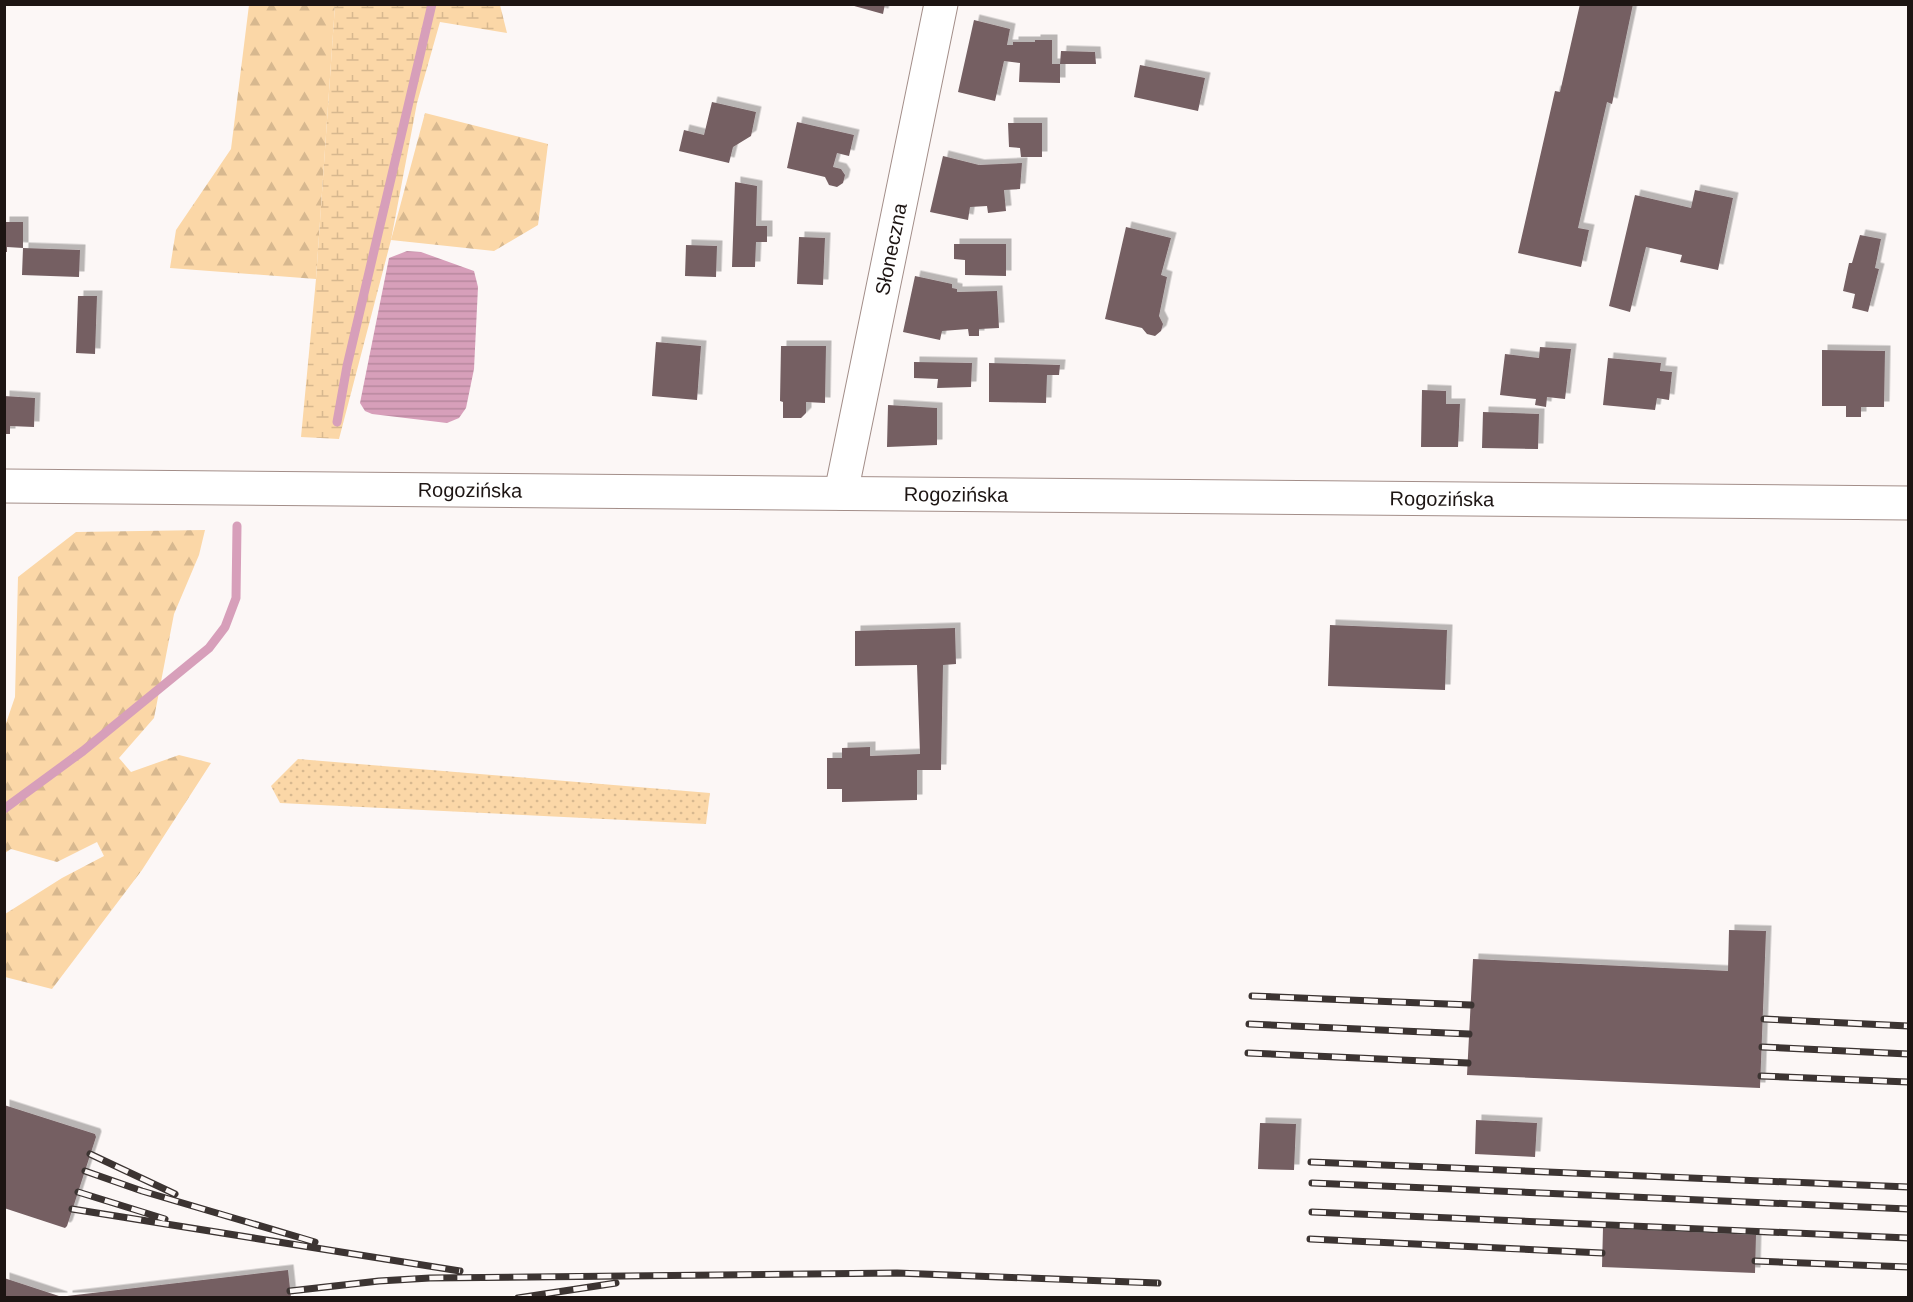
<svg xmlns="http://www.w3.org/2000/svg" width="1913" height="1302" viewBox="0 0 1913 1302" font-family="Arial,sans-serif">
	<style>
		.green { fill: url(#green-dots) }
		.forest { fill: url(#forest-firs) }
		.wetland { fill: url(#wetland-marsh) }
		.water { fill: url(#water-rules) }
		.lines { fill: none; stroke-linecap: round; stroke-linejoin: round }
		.stream { stroke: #d79fba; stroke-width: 9 }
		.building { fill: #745f62; filter: url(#shadow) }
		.street-casing { stroke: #a38e89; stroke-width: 35 }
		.secondary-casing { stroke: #a38e89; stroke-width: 35 }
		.street { stroke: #fff; stroke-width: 33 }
		.secondary { stroke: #fff; stroke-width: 33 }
		.rail-casing { stroke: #3c3432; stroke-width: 7 }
		.rail { stroke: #fcf7f6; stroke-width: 4.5; stroke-dasharray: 14; stroke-linecap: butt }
		.labels { text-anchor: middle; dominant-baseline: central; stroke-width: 4.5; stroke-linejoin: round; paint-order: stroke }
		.street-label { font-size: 20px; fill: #1d1513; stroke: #fcf7f6 }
	</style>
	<defs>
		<pattern id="green-dots" width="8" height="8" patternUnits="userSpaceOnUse" patternTransform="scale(1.5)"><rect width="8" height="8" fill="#fbd7a7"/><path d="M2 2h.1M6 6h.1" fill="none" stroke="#d7b88f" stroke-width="1.8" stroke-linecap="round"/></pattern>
		<pattern id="forest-firs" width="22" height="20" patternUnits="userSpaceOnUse" patternTransform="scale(1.5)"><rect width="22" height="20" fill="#fbd7a7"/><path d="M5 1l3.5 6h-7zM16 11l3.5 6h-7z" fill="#d7b88f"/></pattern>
		<pattern id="wetland-marsh" width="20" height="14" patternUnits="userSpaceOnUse" patternTransform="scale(1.5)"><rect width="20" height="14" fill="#fbd7a7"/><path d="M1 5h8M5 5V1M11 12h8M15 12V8" fill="none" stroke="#d7b88f"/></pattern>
		<pattern id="water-rules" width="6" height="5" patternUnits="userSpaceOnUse" patternTransform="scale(1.5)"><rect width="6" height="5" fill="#d79fba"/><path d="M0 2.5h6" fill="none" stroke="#b8889f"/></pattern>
		<filter id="shadow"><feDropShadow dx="5.5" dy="-5.5" stdDeviation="0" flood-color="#0004"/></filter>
	</defs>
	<rect width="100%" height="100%" fill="#fcf7f6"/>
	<path class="green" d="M 298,759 L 710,793 L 706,824 L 280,803 L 271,786 Z"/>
	<path class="forest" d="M 249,5 L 335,5 L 316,279 L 170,268 L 176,230 L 231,149 Z
		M 425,113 L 548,144 L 538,225 L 494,251 L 391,240 Z
		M 205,530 L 199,555 L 174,614 L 154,718 L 119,758 L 131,772 L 179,755 L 211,763 L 142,870 L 52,989 L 5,977 L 5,914 L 62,878 L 104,856 L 97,842 L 57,862 L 11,849 L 5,853 L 5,726 L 15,697 L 18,577 L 76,532 Z"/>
	<path class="wetland" d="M 335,5 L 500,5 L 507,33 L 440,22 L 417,103 L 391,240 L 339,439 L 301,437 L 316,279 Z"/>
	<path class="water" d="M 407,251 L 421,252 L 474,271 L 478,287 L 474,369 L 466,408 L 459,418 L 447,423 L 372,414 L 365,411 L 360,403 L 389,258 Z"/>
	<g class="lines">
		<path class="stream" d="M 337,422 L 347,366 L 432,4
			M 4,809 L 83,751 L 209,648 L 225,627 L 236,598 L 237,526"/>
	</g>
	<path class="building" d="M 847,4 L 885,4 L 883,14 Z
		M 1580,4 L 1633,4 L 1612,104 L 1607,102 L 1578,228 L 1589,230 L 1581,267 L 1518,253 L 1555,91 L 1560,92 Z
		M 974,20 L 1010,29 L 1007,45 L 1013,45 L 1013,42 L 1035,42 L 1035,40 L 1052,40 L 1052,64 L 1060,64 L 1061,51 L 1095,52 L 1096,64 L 1060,64 L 1060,83 L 1019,82 L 1020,63 L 1004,61 L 995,101 L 958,92 Z
		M 1140,65 L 1205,78 L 1198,111 L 1134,97 Z
		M 712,102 L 756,112 L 751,136 L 733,147 L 729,163 L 679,151 L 684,130 L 704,135 Z
		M 797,122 L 854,135 L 849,156 L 837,153 L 833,167 L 841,169 L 845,175 L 843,183 L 837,187 L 829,185 L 825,177 L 787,168 Z
		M 1008,123 L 1042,123 L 1042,157 L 1021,157 L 1020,148 L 1009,147 Z
		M 943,156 L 979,165 L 1022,163 L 1020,189 L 1004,190 L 1006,211 L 988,213 L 987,206 L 970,207 L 968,220 L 930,212 Z
		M 735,182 L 757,186 L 756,226 L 767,226 L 767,242 L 756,242 L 755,267 L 732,267 Z
		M 1695,190 L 1733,198 L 1718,270 L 1680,262 L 1682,255 L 1646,247 L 1630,312 L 1609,306 L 1635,195 L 1691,208 Z
		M 4,222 L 23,222 L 23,248 L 7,247 L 7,252 L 4,252 Z
		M 1126,227 L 1171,238 L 1161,275 L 1167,277 L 1159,316 L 1163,324 L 1161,331 L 1155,336 L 1147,334 L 1142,328 L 1105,319 Z
		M 1860,235 L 1881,239 L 1875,268 L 1879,269 L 1868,312 L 1852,308 L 1855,294 L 1843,291 L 1849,263 L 1852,263 Z
		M 799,237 L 825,238 L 823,285 L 797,284 Z
		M 954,244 L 1006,244 L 1006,276 L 965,275 L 965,260 L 954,259 Z
		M 686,245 L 717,246 L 716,277 L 685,276 Z
		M 23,248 L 80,250 L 79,277 L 22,275 Z
		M 915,276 L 952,284 L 952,288 L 957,289 L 957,292 L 997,291 L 999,328 L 979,329 L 979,336 L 969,336 L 968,329 L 942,331 L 940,340 L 903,332 Z
		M 78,296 L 97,296 L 95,354 L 76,353 Z
		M 656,342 L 701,346 L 697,400 L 652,396 Z
		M 781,346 L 826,346 L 825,403 L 806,402 L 806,413 L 801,418 L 783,418 L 783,402 L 780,401 Z
		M 1540,347 L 1571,349 L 1565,399 L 1547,397 L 1546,407 L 1535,405 L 1536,399 L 1500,395 L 1505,354 L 1539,358 Z
		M 1822,350 L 1885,351 L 1884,407 L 1861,407 L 1861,417 L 1846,417 L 1846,406 L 1822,406 Z
		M 1608,358 L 1661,363 L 1660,371 L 1672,372 L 1669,400 L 1657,398 L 1655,410 L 1603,405 Z
		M 914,362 L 972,363 L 971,387 L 937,388 L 938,379 L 914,378 Z
		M 989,363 L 1060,365 L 1059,375 L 1047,375 L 1046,403 L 989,402 Z
		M 1422,390 L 1446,391 L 1446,404 L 1460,404 L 1458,447 L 1421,447 Z
		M 4,396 L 35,398 L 34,427 L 10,426 L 10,434 L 4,434 Z
		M 888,405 L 937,408 L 937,445 L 887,447 Z
		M 1483,412 L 1539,414 L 1538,449 L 1482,448 Z
		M 1330,625 L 1447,630 L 1445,690 L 1328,686 Z
		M 955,628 L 956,664 L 943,665 L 941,770 L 917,770 L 917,800 L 842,802 L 842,789 L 827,789 L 827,758 L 842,758 L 842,748 L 870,747 L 870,756 L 920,754 L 917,665 L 855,666 L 855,631 Z
		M 1729,930 L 1766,931 L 1760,1088 L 1467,1075 L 1473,959 L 1728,971 Z
		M 4,1105 L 95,1134 L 96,1137 L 67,1226 L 65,1228 L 4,1208 Z
		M 1476,1120 L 1537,1123 L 1535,1157 L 1475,1154 Z
		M 1260,1123 L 1296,1124 L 1294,1170 L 1258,1169 Z
		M 1603,1228 L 1756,1235 L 1755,1273 L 1602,1267 Z
		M 288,1270 L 291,1298 L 67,1298 L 67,1296 Z
		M 4,1278 L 62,1297 L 62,1298 L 4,1298 Z"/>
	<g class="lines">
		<defs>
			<g id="street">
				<path id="s1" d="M 841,493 L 941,4"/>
			</g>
			<g id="secondary">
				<path id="s2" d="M 4,486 L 1908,503"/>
			</g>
		</defs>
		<use href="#street" class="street-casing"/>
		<use href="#secondary" class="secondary-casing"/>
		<use href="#street" class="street"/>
		<use href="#secondary" class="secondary"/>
		<defs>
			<path id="rail" d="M 1252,996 L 1471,1005
				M 1764,1019 L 1908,1026
				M 1249,1024 L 1469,1034
				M 1762,1047 L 1908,1054
				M 1248,1053 L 1468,1063
				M 1761,1076 L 1908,1082
				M 90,1154 L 175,1194
				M 1311,1162 L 1908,1187
				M 85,1171 L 142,1191 L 315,1242
				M 1312,1183 L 1908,1209
				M 78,1192 L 165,1219
				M 72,1209 L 460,1271
				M 1312,1212 L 1908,1238
				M 1310,1239 L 1602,1253
				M 1755,1261 L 1908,1267
				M 290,1291 L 379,1281 L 430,1278 L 897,1273 L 1158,1283
				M 518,1298 L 616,1283"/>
		</defs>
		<use href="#rail" class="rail-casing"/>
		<use href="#rail" class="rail"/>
	</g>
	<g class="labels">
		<g class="street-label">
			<text stroke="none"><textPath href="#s1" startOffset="249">Słoneczna</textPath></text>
			<text stroke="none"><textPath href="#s2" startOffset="466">Rogozińska</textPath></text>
			<text stroke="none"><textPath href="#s2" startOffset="952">Rogozińska</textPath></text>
			<text stroke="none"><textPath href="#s2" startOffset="1438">Rogozińska</textPath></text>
		</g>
	</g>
	<rect width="1913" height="1302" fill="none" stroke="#1d1513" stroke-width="12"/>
</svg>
